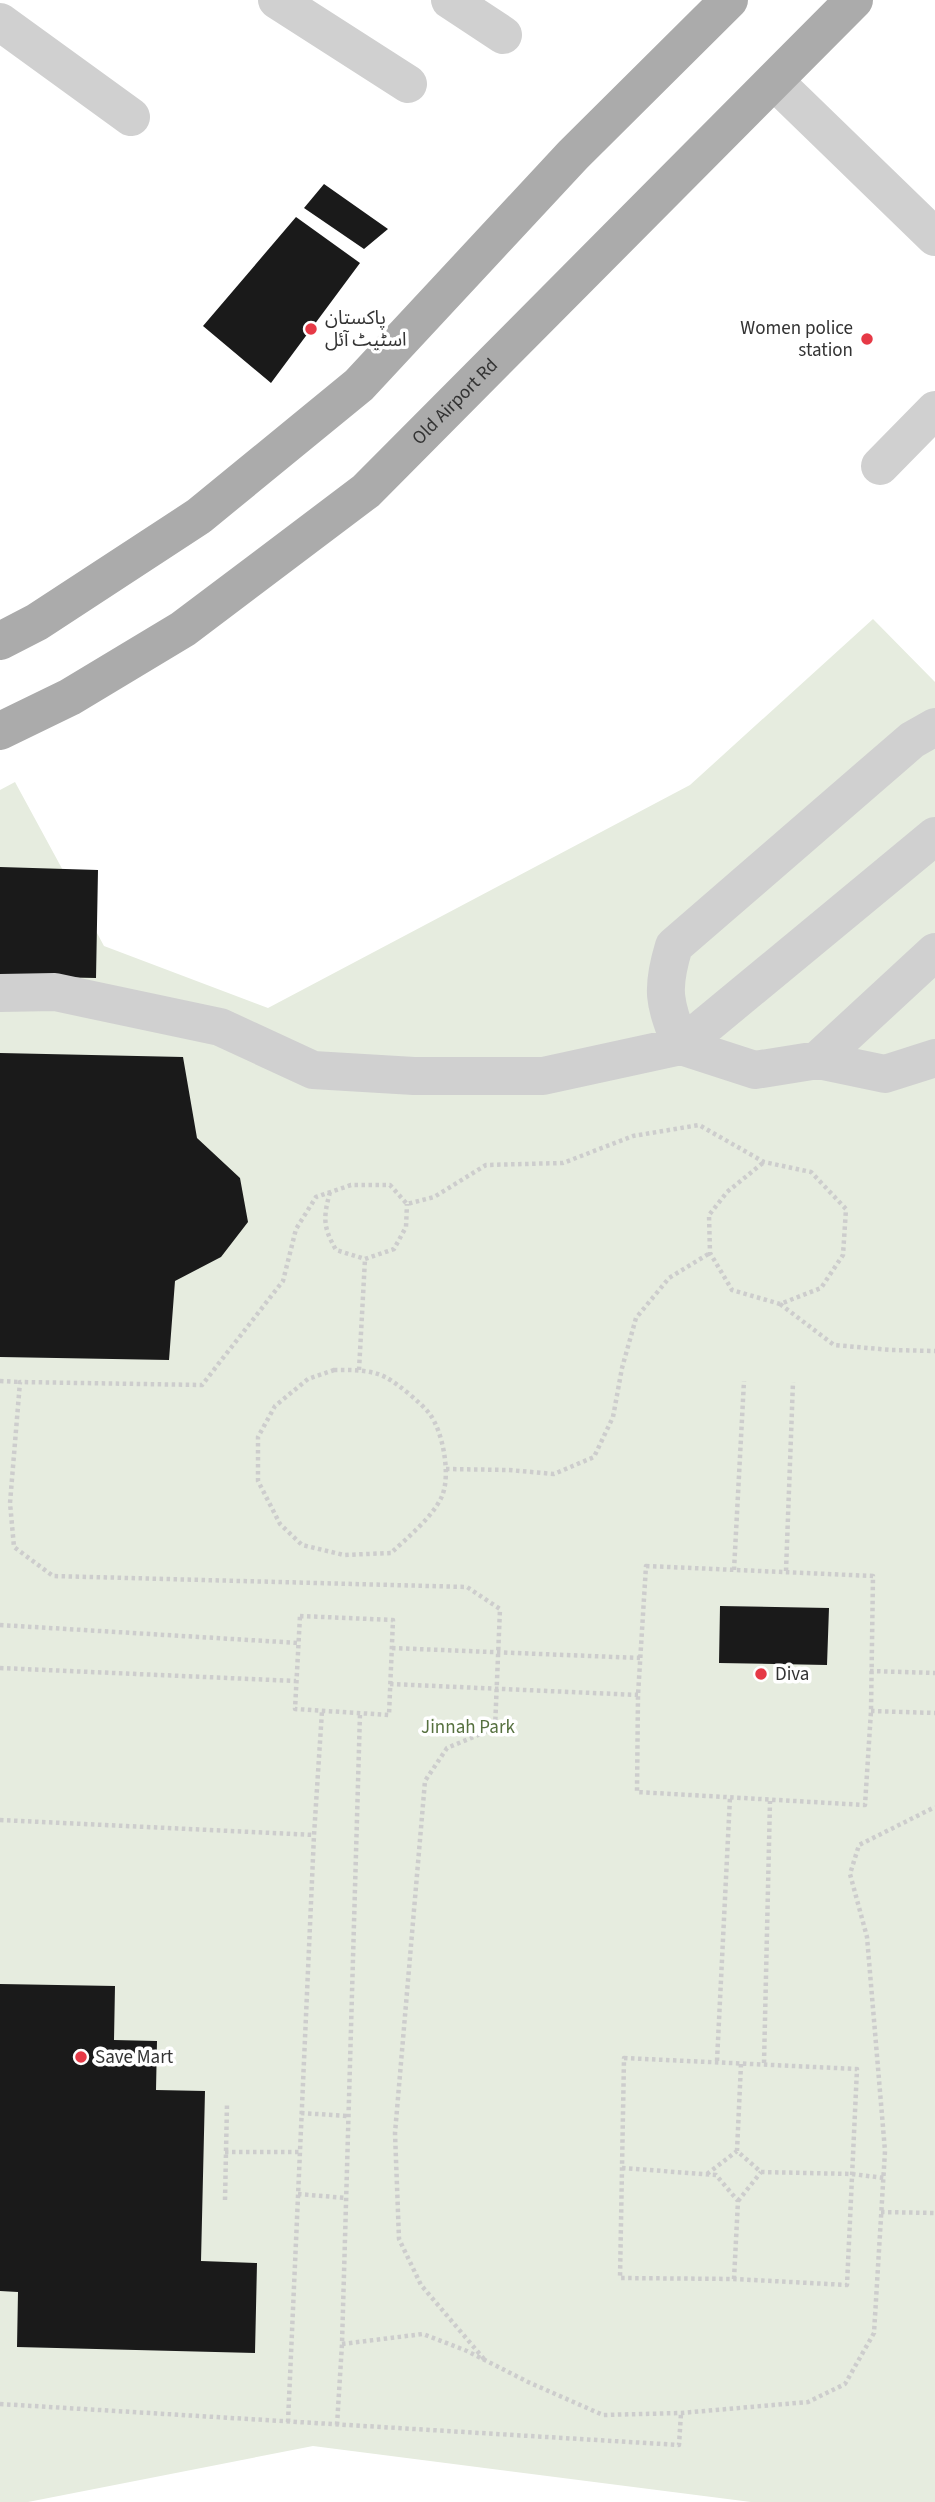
<svg xmlns="http://www.w3.org/2000/svg" width="935" height="2502" viewBox="0 0 935 2502" font-family="'Source Sans 3','Noto Sans Arabic',sans-serif">
	<style>
		.green { fill: #e6ecdf }
		.building { fill: #1a1a1a }
		.lines { fill: none; stroke-linecap: round; stroke-linejoin: round }
		.path { stroke: #cdcdcd; stroke-width: 4.5; stroke-dasharray: 3.5 3.5; stroke-linecap: butt }
		.minor { stroke: #d0d0d0; stroke-width: 38 }
		.major { stroke: #ababab; stroke-width: 38 }
		.poi-dot { fill: #e63946; stroke: #fff; stroke-width: 2.5 }
		.labels { text-anchor: middle; dominant-baseline: central; stroke-width: 7; stroke-linejoin: round; paint-order: stroke }
		.poi-label { font-size: 19px; fill: #333; stroke: #fff; text-anchor: start }
		.street-label { font-size: 19px; fill: #333; stroke: #fff }
		.park-label { font-size: 19px; fill: #56703f; stroke: #fff }
	</style>
	<rect width="100%" height="100%" fill="#fff"/>
	<path class="green" d="M 873,619 L 935,682 L 935,2502 L 751,2502 L 313,2446 L 28,2502 L 0,2502 L 0,790 L 15,782 L 104,946 L 268,1008 L 690,785 Z"/>
	<path class="building" d="M 324,184 L 388,229 L 364,249 L 304,208 Z
		M 296,217 L 360,263 L 271,383 L 203,326 Z
		M 0,867 L 98,870 L 96,978 L 0,976 Z
		M 0,1053 L 183,1057 L 197,1138 L 240,1178 L 248,1222 L 221,1257 L 175,1281 L 169,1360 L 0,1357 Z
		M 720,1606 L 829,1608 L 827,1665 L 719,1663 Z
		M 0,1984 L 115,1986 L 114,2040 L 157,2041 L 156,2090 L 205,2091 L 201,2261 L 257,2263 L 255,2353 L 17,2347 L 18,2292 L 0,2291 Z"/>
	<g class="lines">
		<path class="path" d="M 330,1192 C 323,1218 323,1227 336,1250 L 365,1259 L 394,1249 L 406,1227 L 407,1204
			M 780,1304 L 834,1345 L 891,1350 L 935,1351
			M 334,1370 C 351,1370 371,1369 387,1378 C 398,1384 421,1403 429,1413 C 443,1431 451,1475 442,1496 C 433,1517 407,1538 391,1553 L 344,1555 L 302,1545 L 280,1524 L 258,1481 L 258,1437 L 275,1406 L 308,1379 Z
			M 359,1370 L 365,1259
			M 0,1381 L 20,1382
			M 446,1469 L 509,1470 L 554,1474 L 594,1457 L 613,1417 L 622,1368 L 636,1318 L 669,1278 L 710,1253
			M 646,1566 L 873,1576 L 871,1711 L 865,1805 L 637,1792 L 638,1695 Z
			M 734,1570 L 744,1381
			M 786,1571 L 793,1382
			M 300,1616 L 393,1620 L 389,1715 L 295,1709 Z
			M 0,1625 L 299,1643
			M 392,1648 L 640,1658
			M 0,1668 L 296,1681
			M 870,1671 L 935,1673
			M 390,1684 L 638,1695
			M 871,1711 L 935,1713
			M 0,1820 L 314,1835
			M 624,2058 L 857,2069 L 847,2285 L 734,2279 L 620,2278 Z
			M 717,2061 L 730,1797
			M 764,2063 L 770,1801
			M 741,2064 L 737,2151 L 761,2172 L 852,2174 L 884,2178
			M 301,2113 L 348,2116
			M 225,2152 L 300,2152
			M 622,2168 L 716,2175 L 738,2201 L 734,2279
			M 707,2174 L 737,2151
			M 298,2194 L 346,2198
			M 225,2200 L 227,2104
			M 738,2201 L 761,2172
			M 881,2212 L 935,2213
			M 342,2344 L 423,2334 L 467,2351 L 528,2382 L 603,2415 L 681,2413 L 808,2402 L 845,2384 L 874,2333 L 885,2151 L 867,1937 L 850,1874 L 859,1845 L 935,1807
			M 484,2359 L 421,2285 L 399,2239 L 395,2133 L 425,1781 L 447,1748 L 495,1728 L 500,1609 L 467,1587 L 53,1576 L 14,1547 L 10,1503 L 20,1382 L 202,1385 L 283,1281 L 296,1229 L 316,1197 L 351,1185 L 390,1185 L 407,1204 L 434,1197 L 486,1165 L 563,1163 L 633,1136 L 699,1125 L 764,1162 L 811,1172 L 846,1209 L 843,1255 L 821,1288 L 780,1304 L 732,1290 L 710,1253 L 709,1215 L 727,1192 L 764,1162
			M 0,2404 L 679,2445 L 681,2413
			M 288,2422 L 314,1835 L 322,1711
			M 337,2425 L 342,2344 L 360,1713"/>
		<path class="minor" d="M 277,0 L 408,84
			M 450,0 L 503,35
			M 0,22 L 131,117
			M 774,81 L 935,237
			M 880,466 L 935,410
			M 0,993 L 55,992 L 220,1027 L 313,1070 L 414,1076 L 543,1076 L 681,1046 L 935,836
			M 681,1046 C 665,1003 660,992 674,946 L 912,740 L 935,727
			M 681,1046 L 755,1070 L 818,1060 L 885,1074 L 935,1058
			M 818,1060 L 935,952"/>
		<g class="major">
			<path d="M 0,641 L 37,622 L 199,516 L 359,385 L 573,155 L 729,0"/>
			<path id="s1" d="M 0,731 L 70,697 L 183,629 L 366,491 L 854,0"/>
		</g>
	</g>
	<g class="poi-dot">
		<circle cx="311" cy="329" r="7"/>
		<circle cx="867" cy="339" r="7"/>
		<circle cx="761" cy="1674" r="7"/>
		<circle cx="81" cy="2057" r="7"/>
	</g>
	<g class="labels">
		<g class="poi-label">
			<text x="325" y="318">پاکستان<tspan x="325" dy="22">اسٹیٹ آئل</tspan></text>
			<text x="853" y="328" text-anchor="end">Women police<tspan x="853" dy="22">station</tspan></text>
			<text x="775" y="1674">Diva</text>
			<text x="95" y="2057">Save Mart</text>
		</g>
		<g class="street-label">
			<text stroke="none"><textPath href="#s1" startOffset="565">Old Airport Rd</textPath></text>
		</g>
		<g class="park-label">
			<text x="468" y="1727">Jinnah Park</text>
		</g>
	</g>
</svg>
